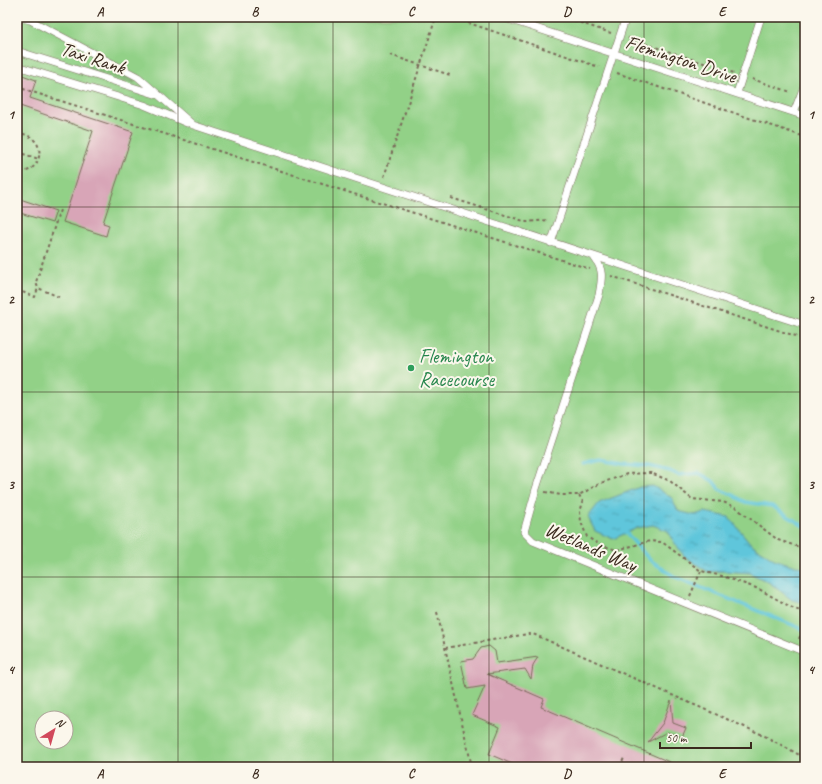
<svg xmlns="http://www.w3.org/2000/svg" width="822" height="784" viewBox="0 0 822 784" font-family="Caveat,sans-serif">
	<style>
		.park { fill: #92d187; stroke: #667e52; fill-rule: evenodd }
		.garden { fill: url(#garden-dots); stroke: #667e52 }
		.water { fill: url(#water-ripples); stroke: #4c787c }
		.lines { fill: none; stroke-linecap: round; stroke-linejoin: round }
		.stream { stroke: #5ec6db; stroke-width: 3.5 }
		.building { fill: #d8a5b7 }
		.lane-casing { stroke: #7a6b5a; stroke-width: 8 }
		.path { stroke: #7a6b5a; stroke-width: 2; stroke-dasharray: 3 3; stroke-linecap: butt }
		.lane { stroke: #fff; stroke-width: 7 }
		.grid { fill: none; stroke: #3b2a1e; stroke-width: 1; stroke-opacity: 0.55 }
		.leisure-dot { fill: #2e9e5b; stroke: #fbf7ec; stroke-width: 1.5 }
		.labels { text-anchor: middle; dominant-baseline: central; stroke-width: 4; stroke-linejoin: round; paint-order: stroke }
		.street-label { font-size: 20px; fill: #3b2a1e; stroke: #fbf7ec }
		.leisure-label { font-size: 20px; fill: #27864d; stroke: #fbf7ec; text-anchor: start }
		.neatline { fill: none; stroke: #3b2a1e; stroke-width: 1.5 }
		.grid-label { font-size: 13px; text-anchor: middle; font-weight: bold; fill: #3b2a1e }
	</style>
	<defs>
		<pattern id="garden-dots" width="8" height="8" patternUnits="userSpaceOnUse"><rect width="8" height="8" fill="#92d187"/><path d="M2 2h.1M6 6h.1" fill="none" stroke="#78aa6e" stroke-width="1.8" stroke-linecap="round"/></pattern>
		<pattern id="water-ripples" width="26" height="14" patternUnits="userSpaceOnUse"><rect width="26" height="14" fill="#5ec6db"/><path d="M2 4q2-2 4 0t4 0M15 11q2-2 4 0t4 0" fill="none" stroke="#4fa1b1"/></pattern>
	</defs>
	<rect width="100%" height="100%" fill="#fbf7ec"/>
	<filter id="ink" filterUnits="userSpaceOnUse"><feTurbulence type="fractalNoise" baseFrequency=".025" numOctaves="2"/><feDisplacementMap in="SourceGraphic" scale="8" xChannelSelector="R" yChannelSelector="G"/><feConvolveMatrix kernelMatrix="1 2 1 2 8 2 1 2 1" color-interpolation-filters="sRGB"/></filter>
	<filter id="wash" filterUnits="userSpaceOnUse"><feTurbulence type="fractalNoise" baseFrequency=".012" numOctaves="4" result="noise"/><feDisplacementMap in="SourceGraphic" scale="16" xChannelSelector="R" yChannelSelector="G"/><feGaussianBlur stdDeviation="0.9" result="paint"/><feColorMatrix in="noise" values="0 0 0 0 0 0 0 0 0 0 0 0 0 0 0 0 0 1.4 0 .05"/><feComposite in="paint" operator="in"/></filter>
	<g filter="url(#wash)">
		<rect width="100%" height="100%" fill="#efe5c9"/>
		<path class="park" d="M 17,17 L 805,17 L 805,767 L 17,767 ZM 42,718 L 66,718 L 66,742 L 42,742 Z"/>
		<path class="garden" d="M 91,58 L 134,81 L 134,83 L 88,68 Z"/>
		<path class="water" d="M 653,486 L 672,498 L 678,511 L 694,515 L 705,512 L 729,517 L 751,544 L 774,559 L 795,566 L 805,567 L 805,603 L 792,600 L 770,583 L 750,573 L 724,571 L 708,572 L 684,556 L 674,542 L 668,531 L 653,525 L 637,528 L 613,539 L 595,531 L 588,517 L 599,503 L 640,487 Z"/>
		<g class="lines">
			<path class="stream" d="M 583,464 L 601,460 L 624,464 L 649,466 L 670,471 L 678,475 L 699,473 L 713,481 L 719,489 L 733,495 L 745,502 L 772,506 L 805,527
				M 626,533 L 650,560 L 675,577 L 805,630"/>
		</g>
		<g id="blocks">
			<path class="building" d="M 17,73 L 36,80 L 30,98 L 133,132 L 103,223 L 109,225 L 106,236 L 63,222 L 93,131 L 17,105 Z
				M 17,198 L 56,211 L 52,223 L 17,212 Z
				M 489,646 L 495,651 L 497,663 L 538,657 L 533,665 L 531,679 L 525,669 L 487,674 L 544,699 L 541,707 L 681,767 L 519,767 L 489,754 L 500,727 L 472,715 L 485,686 L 467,689 L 461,661 L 473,659 L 481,648 Z
				M 671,700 L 673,723 L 686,728 L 682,737 L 667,732 L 648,742 L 663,723 Z"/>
		</g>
	</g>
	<g filter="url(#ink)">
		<use href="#blocks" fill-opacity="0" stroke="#7a6b5a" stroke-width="1"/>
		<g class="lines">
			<defs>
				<path id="lane" d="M 19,17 L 30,20 L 138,77 L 193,125 L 805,325
					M 502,17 L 805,116
					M 17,51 L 158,95
					M 17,66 L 144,105 L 187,123
					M 737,93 L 761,17
					M 794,112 L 805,84
					M 551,243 L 626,17
					M 594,257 C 604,270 602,278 599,295 L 536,489 L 524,532 L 533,541 L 805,652"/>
			</defs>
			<use href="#lane" class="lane-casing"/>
			<path class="path" d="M 451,17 L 599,67
				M 563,17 L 611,33
				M 628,38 L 734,73
				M 390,55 L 450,75
				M 617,73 L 805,137
				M 752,79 L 791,92
				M 17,87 L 590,269
				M 17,132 C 23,134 30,135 34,140 C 47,152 35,176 17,171
				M 17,152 L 39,159
				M 384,177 L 436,17
				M 451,198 L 527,222 L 549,220
				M 611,276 L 805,339
				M 17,290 L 35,297 L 38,288
				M 59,297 L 38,288 L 36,282 L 60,210
				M 545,492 L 561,495 L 579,495 L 601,483 L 627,474 L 651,473 L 670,481 L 692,499 L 723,502 L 735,507 L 778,540 L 805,549
				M 579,495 L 583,502 L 580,512 L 581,522 L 587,537 L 600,545 L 617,550 L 650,541 L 662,542 L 701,571 L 722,576 L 759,589 L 794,609 L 805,612
				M 690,596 L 701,571
				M 437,612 L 472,767
				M 799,639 L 805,623
				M 445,648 L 528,634 L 533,634 L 763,735 L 805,758
				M 620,767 L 624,758"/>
			<use href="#lane" class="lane"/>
		</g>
	</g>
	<path class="grid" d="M 178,17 L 178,767M 333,17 L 333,767M 489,17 L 489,767M 644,17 L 644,767M 17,207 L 805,207M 17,392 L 805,392M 17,577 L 805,577"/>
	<circle class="leisure-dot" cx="411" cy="368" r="4"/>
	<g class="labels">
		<g class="street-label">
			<text transform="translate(93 58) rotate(18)">Taxi Rank</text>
			<text transform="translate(681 59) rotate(18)">Flemington Drive</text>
			<text transform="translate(591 547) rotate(23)">Wetlands Way</text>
		</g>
		<g class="leisure-label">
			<text x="419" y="356">Flemington<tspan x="419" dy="23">Racecourse</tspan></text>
		</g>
	</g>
	<rect width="822" height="784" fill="none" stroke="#fbf7ec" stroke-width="44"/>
	<g transform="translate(54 730) rotate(37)"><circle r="19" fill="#fbf7ec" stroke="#aea59a"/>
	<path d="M0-3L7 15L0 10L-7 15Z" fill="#d1495b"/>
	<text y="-6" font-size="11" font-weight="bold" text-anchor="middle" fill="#3b2a1e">N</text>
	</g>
	<path d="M660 742v6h91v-6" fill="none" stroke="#3b2a1e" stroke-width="2"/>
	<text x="666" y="742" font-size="12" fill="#3b2a1e" stroke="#fbf7ec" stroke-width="3" paint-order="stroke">50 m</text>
	<rect x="22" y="22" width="778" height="740" class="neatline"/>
	<g class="grid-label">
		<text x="100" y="16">A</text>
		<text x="255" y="16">B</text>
		<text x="411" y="16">C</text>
		<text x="567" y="16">D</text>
		<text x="722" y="16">E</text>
		<text x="11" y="119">1</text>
		<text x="811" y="119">1</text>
		<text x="11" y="304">2</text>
		<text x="811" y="304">2</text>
		<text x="11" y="489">3</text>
		<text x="811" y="489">3</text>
		<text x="11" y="674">4</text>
		<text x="811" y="674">4</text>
		<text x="100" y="778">A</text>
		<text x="255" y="778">B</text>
		<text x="411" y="778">C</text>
		<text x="567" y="778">D</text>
		<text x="722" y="778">E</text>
	</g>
</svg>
